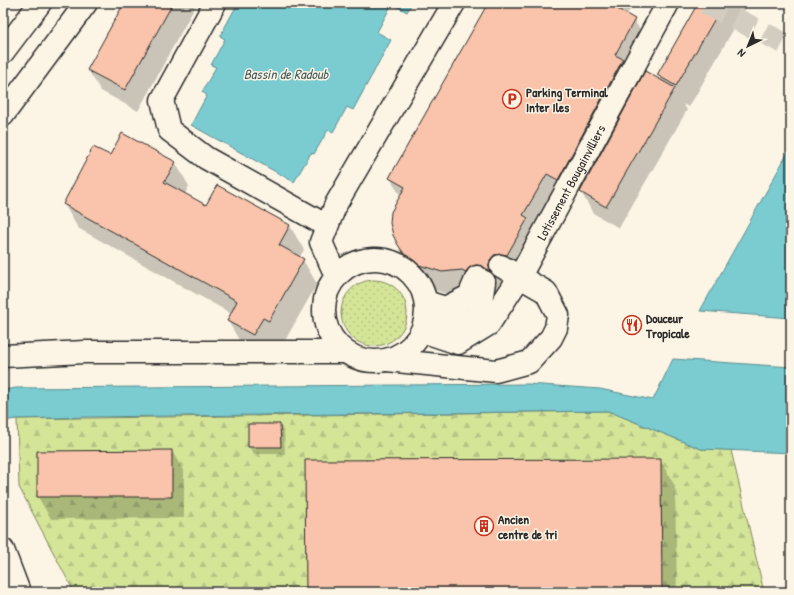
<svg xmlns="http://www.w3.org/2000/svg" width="794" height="595" viewBox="0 0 794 595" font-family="'Patrick Hand',sans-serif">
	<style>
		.grass { fill: url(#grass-dots); stroke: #808862 }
		.forest { fill: url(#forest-firs); stroke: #808862 }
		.water { fill: #7accd1; stroke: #5a8c8f }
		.shadow { fill: #0003 }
		.building { fill: #f9c4ab; stroke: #2b2b2b }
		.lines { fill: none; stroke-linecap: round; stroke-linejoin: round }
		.minor-tunnel { stroke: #d2cdc0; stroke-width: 22; stroke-dasharray: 22 11; stroke-linecap: butt }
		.minor-casing { stroke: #2b2b2b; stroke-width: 25 }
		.major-casing { stroke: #2b2b2b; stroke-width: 25 }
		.minor { stroke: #fcf5e5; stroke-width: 22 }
		.major { stroke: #fcf5e5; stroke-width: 22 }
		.labels { text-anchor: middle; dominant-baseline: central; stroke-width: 3; stroke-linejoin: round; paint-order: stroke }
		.poi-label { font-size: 13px; font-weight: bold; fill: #2b2b2b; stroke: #fcf5e5; text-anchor: start }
		.street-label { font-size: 13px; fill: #2b2b2b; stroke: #fcf5e5 }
		.water-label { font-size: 14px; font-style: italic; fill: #435b5d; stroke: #fcf5e5 }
	</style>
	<defs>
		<pattern id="grass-dots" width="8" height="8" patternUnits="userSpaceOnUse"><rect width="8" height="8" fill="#d4e598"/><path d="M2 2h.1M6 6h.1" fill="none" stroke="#b6c583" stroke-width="1.8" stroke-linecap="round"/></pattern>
		<pattern id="forest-firs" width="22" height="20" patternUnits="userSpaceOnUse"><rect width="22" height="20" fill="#d4e598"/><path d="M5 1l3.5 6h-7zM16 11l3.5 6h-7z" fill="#b6c583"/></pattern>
	</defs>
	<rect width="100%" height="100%" fill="#fcf5e5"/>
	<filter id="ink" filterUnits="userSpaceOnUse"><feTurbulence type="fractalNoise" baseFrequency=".025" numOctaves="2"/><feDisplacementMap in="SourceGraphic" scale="8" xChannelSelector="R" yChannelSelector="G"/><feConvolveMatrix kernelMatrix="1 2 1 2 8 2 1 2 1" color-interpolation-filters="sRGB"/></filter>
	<g filter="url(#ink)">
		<path class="grass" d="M341 313a33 33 0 1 1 66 0a33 33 0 1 1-66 0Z"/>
		<path class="forest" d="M 608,411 L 701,449 L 731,450 L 764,592 L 74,592 L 19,487 L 17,419 Z"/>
		<path class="water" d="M 238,3 L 412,3 L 407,12 L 392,4 L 377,32 L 391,40 L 353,110 L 347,107 L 333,132 L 328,130 L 314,154 L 311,153 L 294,182 L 191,125 L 207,95 L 202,92 L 216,67 L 211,65 L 225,39 L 220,36 Z
			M 791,147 L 791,318 L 700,311 Z
			M 673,359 L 791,367 L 791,453 L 701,449 L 608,411 L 86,417 L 17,419 L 3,421 L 3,390 L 16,388 L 528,384 L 600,389 L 653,400 Z"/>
		<path class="shadow" d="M 125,3 L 197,3 L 138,111 L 101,91 L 88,70 Z
			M 489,3 L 636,3 L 626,15 L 634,20 L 649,45 L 631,75 L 638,87 L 662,81 L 658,75 L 699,3 L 748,4 L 689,107 L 683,104 L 687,110 L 619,228 L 593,213 L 580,190 L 572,204 L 561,198 L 503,295 L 498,291 L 491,289 L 457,297 L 431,289 L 421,280 L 414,271 L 399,245 L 401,197 L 390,178 Z
			M 110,156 L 175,162 L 189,186 L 185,194 L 207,206 L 218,186 L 290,226 L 304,250 L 299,258 L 303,260 L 317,284 L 283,344 L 242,345 L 228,321 L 232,314 L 78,228 L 64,204 Z
			M 280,425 L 284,432 L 285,454 L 254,454 L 249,447 Z
			M 172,451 L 184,472 L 184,518 L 51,519 L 38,497 L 38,452 Z
			M 660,460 L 675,486 L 677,592 L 307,592 Z"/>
		<path class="building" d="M 124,3 L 173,3 L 125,90 L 87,70 Z
			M 488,3 L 607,3 L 635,19 L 615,55 L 623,59 L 558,180 L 547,174 L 523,215 L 528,218 L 507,255 L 501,254 L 494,255 L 490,260 L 489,266 L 490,271 L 482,266 L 476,265 L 470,267 L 466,272 L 462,270 L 442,272 L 416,264 L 405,255 L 398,245 L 393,235 L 390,223 L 391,212 L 405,187 L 389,178 Z
			M 698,3 L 724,3 L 676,86 L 657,75 Z
			M 645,71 L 675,88 L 606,207 L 580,192 Z
			M 122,133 L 176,162 L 164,182 L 206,205 L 217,185 L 290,225 L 279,245 L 304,259 L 269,321 L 263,318 L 253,335 L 227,321 L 237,301 L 63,204 L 93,147 L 110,155 Z
			M 248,424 L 280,424 L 281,447 L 248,447 Z
			M 172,450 L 172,497 L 37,497 L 37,451 Z
			M 661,459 L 662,592 L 306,592 L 305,460 Z"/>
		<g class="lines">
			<path class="minor-tunnel" d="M 705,3 L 791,47"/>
			<defs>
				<g id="minor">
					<path d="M 215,3 L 162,100 L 169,130 L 206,158 L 327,226"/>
					<path d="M 3,52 L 40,3"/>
					<circle cx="375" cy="310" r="51"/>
					<path d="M 336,276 L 321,242 L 336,204 L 454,3"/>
					<path d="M 426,302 L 445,308 L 469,296 L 477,277"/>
					<path d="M 425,322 C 452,328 455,327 479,315 L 484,282"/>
					<path id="s1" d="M 422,331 L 458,343 L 489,324 L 519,278 L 668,3"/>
					<path d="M 3,356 L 85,352 L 345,352"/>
					<path d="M 387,360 L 496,371 L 529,362 L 551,338 L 556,328 L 558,315 L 546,292 L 501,266"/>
				</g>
				<path id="major" d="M 3,115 L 86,3
					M 3,550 L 19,592"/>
			</defs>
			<use href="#minor" class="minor-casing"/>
			<use href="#major" class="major-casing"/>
			<use href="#minor" class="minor"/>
			<use href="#major" class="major"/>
		</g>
	</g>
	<defs>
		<symbol id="parking-ring" viewBox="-11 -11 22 22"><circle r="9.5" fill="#fcf5e5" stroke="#c8321e" stroke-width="1.5"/><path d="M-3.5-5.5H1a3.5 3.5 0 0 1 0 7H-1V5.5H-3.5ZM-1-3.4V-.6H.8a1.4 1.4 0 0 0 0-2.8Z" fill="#c8321e"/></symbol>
		<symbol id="restaurant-ring" viewBox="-11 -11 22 22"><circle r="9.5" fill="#fcf5e5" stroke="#c8321e" stroke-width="1.5"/><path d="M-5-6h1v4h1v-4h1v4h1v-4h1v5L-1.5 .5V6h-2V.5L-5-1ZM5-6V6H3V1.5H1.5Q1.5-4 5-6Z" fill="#c8321e"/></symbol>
		<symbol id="building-ring" viewBox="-11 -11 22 22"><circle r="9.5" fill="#fcf5e5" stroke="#c8321e" stroke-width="1.5"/><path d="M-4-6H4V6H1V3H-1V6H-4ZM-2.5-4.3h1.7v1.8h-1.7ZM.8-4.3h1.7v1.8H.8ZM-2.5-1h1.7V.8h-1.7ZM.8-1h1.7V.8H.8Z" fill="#c8321e"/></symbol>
	</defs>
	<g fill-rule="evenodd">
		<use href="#parking-ring" x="501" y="88" width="22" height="22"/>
		<use href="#restaurant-ring" x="621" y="314" width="22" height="22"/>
		<use href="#building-ring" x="473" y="515" width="22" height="22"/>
	</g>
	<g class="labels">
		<g class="poi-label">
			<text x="526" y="92">Parking Terminal<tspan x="526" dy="15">Inter Iles</tspan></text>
			<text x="646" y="318">Douceur<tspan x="646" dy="15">Tropicale</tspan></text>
			<text x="498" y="519">Ancien<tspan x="498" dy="15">centre de tri</tspan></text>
		</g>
		<g class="street-label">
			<text stroke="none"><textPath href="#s1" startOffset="238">Lotissement Bougainvilliers</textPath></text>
		</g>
		<g class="water-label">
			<text x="286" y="73">Bassin de Radoub</text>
		</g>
	</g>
	<rect width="794" height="595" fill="none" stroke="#fcf5e5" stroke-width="16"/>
	<rect x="8" y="8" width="778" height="579" fill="none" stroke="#2b2b2b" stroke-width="1.5" filter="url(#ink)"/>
	<g transform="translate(748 46) rotate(223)" stroke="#fcf5e5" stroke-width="3" paint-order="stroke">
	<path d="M0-3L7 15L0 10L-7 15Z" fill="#2b2b2b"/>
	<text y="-6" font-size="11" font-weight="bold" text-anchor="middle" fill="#2b2b2b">N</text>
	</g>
</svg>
